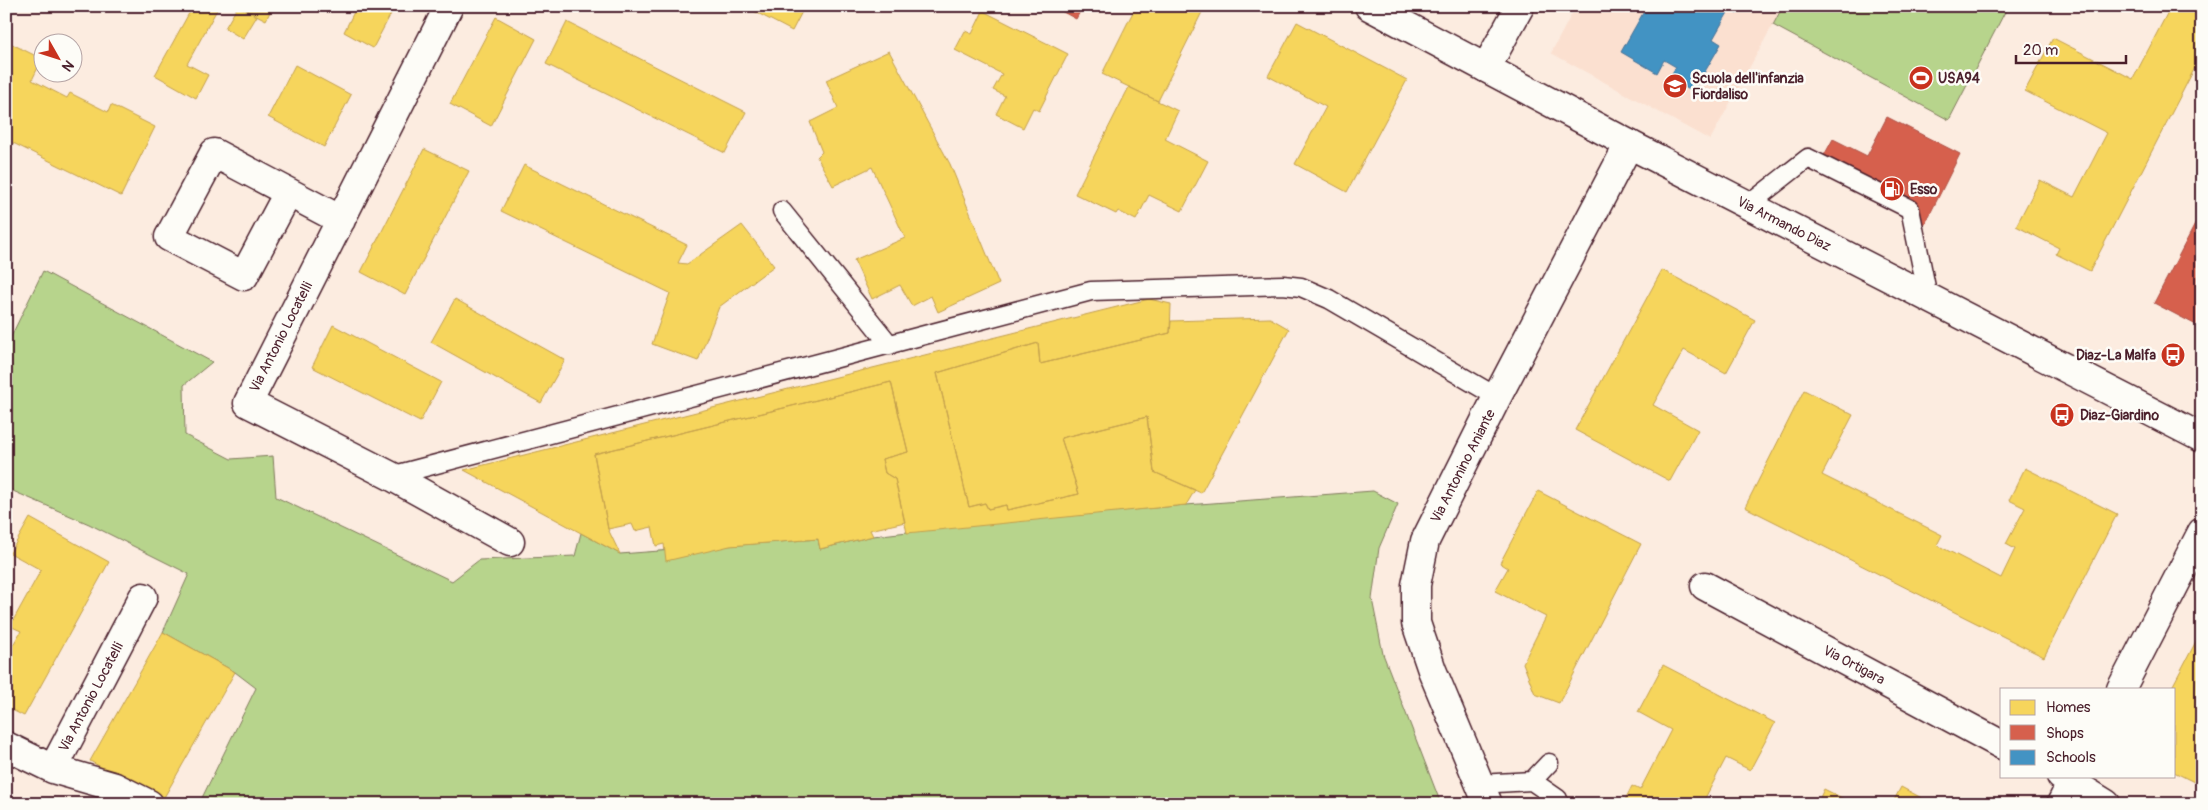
<svg xmlns="http://www.w3.org/2000/svg" width="2208" height="810" font-family="Pangolin,sans-serif">
<style>
.built{fill:#fbe0d0}
.green{fill:#b7d48c;stroke:#807a5c}
.homes{fill:#f6d55c;stroke:#c29e4d}
.shops{fill:#d6604d;stroke:#ac4c43}
.schools{fill:#4393c3;stroke:#457095}
.lines{fill:none;stroke-linecap:round;stroke-linejoin:round}
.service-casing{stroke:#4a1f2b;stroke-width:21}
.minor-casing{stroke:#4a1f2b;stroke-width:31}
.secondary-casing{stroke:#4a1f2b;stroke-width:31}
.service{stroke:#fdfcf7;stroke-width:18}
.minor{stroke:#fdfcf7;stroke-width:28}
.secondary{stroke:#fdfcf7;stroke-width:28}
.labels{text-anchor:middle;dominant-baseline:central;stroke-width:5;stroke-linejoin:round;paint-order:stroke}
.poi-label{font-size:14px;font-weight:bold;fill:#4a1f2b;stroke:#fdfcf7;text-anchor:start}
.street-label{font-size:14px;fill:#4a1f2b;stroke:#fdfcf7}
</style>
<rect width="100%" height="100%" fill="#fcece0"/>
<filter id="ink" filterUnits="userSpaceOnUse"><feTurbulence type="fractalNoise" baseFrequency=".02" numOctaves="2"/><feDisplacementMap in="SourceGraphic" scale="10" xChannelSelector="R" yChannelSelector="G"/><feConvolveMatrix kernelMatrix="1 2 1 2 8 2 1 2 1" color-interpolation-filters="sRGB"/></filter>
<g filter="url(#ink)">
<!-- built -->
<path class="built" d="M1576,6H1783L1710,140L1551,53Z"/>
<!-- green -->
<path class="green" d="M1783,6H2008L1949,120L1773,25Z
M43,271L212,362L184,385L185,435L231,459L273,456L276,497L452,581L479,560L575,556L581,533L620,554L818,539L820,549L873,536L960,526L1186,505L1373,491L1398,504L1379,548L1372,599L1383,654L1441,804H199L256,688L235,672L163,632L189,574L89,524L6,488V347Z"/>
<!-- homes -->
<path class="homes" d="M193,6H219L187,64L208,75L196,98L155,75Z
M238,6L257,16L243,39L225,28Z
M239,6H273L266,20Z
M357,6H395L373,48L344,32Z
M744,6H805L792,31Z
M1136,6H1205L1158,101L1102,74Z
M2167,6H2202V54L2090,271L2056,254L2059,248L2016,226L2040,180L2074,197L2107,133L2025,91L2053,38L2133,79L2170,8Z
M983,11L1068,54L1039,111L1033,108L1023,128L996,114L1005,96L993,90L1002,74L955,50L965,31L972,34Z
M496,17L536,39L491,126L450,104Z
M567,22L746,112L725,153L546,64Z
M1297,22L1407,80L1347,192L1295,164L1326,107L1268,76Z
M6,41L42,59L32,80L67,98L70,93L108,112L111,105L155,127L121,196L11,142L6,152Z
M889,51L950,164L999,284L938,312L931,296L912,306L900,285L872,299L854,260L905,238L872,167L833,186L817,157L822,152L810,122L838,108L826,80Z
M295,65L351,95L324,147L268,117Z
M1129,87L1178,111L1165,139L1208,161L1182,211L1149,195L1136,220L1118,211L1116,214L1075,194Z
M424,149L469,171L405,295L361,272Z
M524,165L687,245L678,263L687,264L742,225L774,266L719,307L698,361L652,344L670,293L501,211Z
M1662,270L1755,320L1726,373L1684,350L1653,405L1698,430L1670,481L1575,430Z
M455,299L565,360L541,403L431,342Z
M1149,299L1171,304L1170,333L1040,364L1038,343L937,373L969,507L985,503L988,509L1006,505L1007,510L1079,494L1061,438L1147,417L1154,472L1195,490L1186,505L907,533L895,479L885,473L882,459L908,452L891,382L594,454L608,529L620,554L464,470Z
M1270,318L1289,329L1201,493L1154,472L1147,417L1061,438L1079,494L1007,510L1006,505L988,509L985,503L969,507L937,373L1038,343L1040,364L1170,333L1171,321Z
M333,325L441,382L420,422L312,367Z
M891,382L908,452L882,459L885,473L895,479L905,522L870,530L873,536L820,549L818,539L730,546L666,561L664,544L656,546L652,527L635,531L632,524L608,529L594,454Z
M1804,390L1853,415L1822,475L1942,535L1937,545L2001,578L2015,549L2006,544L2025,508L2009,500L2025,468L2117,514L2044,657L1745,507Z
M1538,491L1641,544L1559,703L1535,694L1523,663L1546,617L1495,591L1508,568L1500,563Z
M30,518L109,562L24,716L6,707V641L13,645L21,631L10,626L41,570L10,553Z
M2202,630V786L2174,772V689H2171Z
M163,632L235,672L162,801L90,761Z
M1663,665L1775,723L1750,770L1726,758L1702,804H1623L1632,786L1640,790L1671,730L1638,712Z
M1901,787L1933,804H1892Z
M1824,789L1844,799L1841,804H1817Z"/>
<!-- shops -->
<path class="shops" d="M1052,6H1083L1076,19Z
M1887,117L1960,154L1924,226L1816,170L1833,139L1867,156Z
M2202,211V328L2154,303Z"/>
<!-- schools -->
<path class="schools" d="M1647,6L1654,8L1655,6H1741L1737,14L1730,9L1713,39L1721,44L1693,92L1669,78L1676,67L1664,60L1657,73L1621,52Z"/>
<g class="lines">
<defs>
<path id="service" d="M1748,205L1808,158L1910,209L1928,297
M782,211L890,345
M391,476L1091,291L1283,285L1301,287L1329,299L1497,397
M1532,781L1558,799
M1479,784L1532,781L1549,763"/>
<path id="minor" d="M449,6L248,403L391,476L510,542
M1486,68L1520,6
M288,193L244,276L169,237L214,153L341,220
M1705,586L2002,745
M2121,689L2202,532
M6,746L53,769L115,787L149,804
M53,769L143,597
M2061,776L2106,804
M1488,804L1432,670L1416,623V585L1425,541L1497,397L1629,144
M2061,804L2075,776"/>
<path id="secondary" d="M1369,6L1629,144L2202,438"/>
</defs>
<!-- service casing -->
<use href="#service" class="service-casing"/>
<!-- minor casing -->
<use href="#minor" class="minor-casing"/>
<!-- secondary casing -->
<use href="#secondary" class="secondary-casing"/>
<!-- service -->
<use href="#service" class="service"/>
<!-- minor -->
<use href="#minor" class="minor"/>
<!-- secondary -->
<use href="#secondary" class="secondary"/>
</g>
</g>
<!-- icons -->
<defs>
<symbol id="stadium-disc" viewBox="-11 -11 22 22"><circle r="9.5" fill="#c8321e" stroke="#fdfcf7"/><path d="M0-5a6.5 5 0 1 0 0 10a6.5 5 0 1 0 0-10ZM-3.5-1.8h7v3.6h-7Z" fill="#fff"/></symbol>
<symbol id="school-disc" viewBox="-11 -11 22 22"><circle r="9.5" fill="#c8321e" stroke="#fdfcf7"/><path d="M0-5L7-2L0 1L-7-2ZM-4 1L0 2.5L4 1V4Q0 6-4 4Z" fill="#fff"/></symbol>
<symbol id="fuel-disc" viewBox="-11 -11 22 22"><circle r="9.5" fill="#c8321e" stroke="#fdfcf7"/><path d="M-5.5-6h7V0h2V4h1.3V-2.5L3-4.5l.8-.8L6-3V5H2.5V1h-1V6h-7ZM-4.2-4.7v3.2H.2V-4.7Z" fill="#fff"/></symbol>
<symbol id="bus-disc" viewBox="-11 -11 22 22"><circle r="9.5" fill="#c8321e" stroke="#fdfcf7"/><path d="M-5-6H5V4H4V6H2V4H-2V6H-4V4H-5ZM-3.5-4V0h7V-4ZM-3.5 1.2v1.5H-2V1.2ZM2 1.2v1.5H3.5V1.2Z" fill="#fff"/></symbol>
</defs>
<g fill-rule="evenodd">
<use href="#stadium-disc" x="1907" y="64" width="28" height="28"/>
<use href="#school-disc" x="1661" y="72" width="28" height="28"/>
<use href="#fuel-disc" x="1878" y="175" width="28" height="28"/>
<use href="#bus-disc" x="2159" y="341" width="28" height="28"/>
<use href="#bus-disc" x="2048" y="401" width="28" height="28"/>
</g>
<g class="labels">
<!-- poi labels -->
<g class="poi-label">
<text x="1692" y="78">Scuola dell'infanzia<tspan x="1692" dy="16">Fiordaliso</tspan></text>
<text x="1938" y="78">USA94</text>
<text x="1910" y="189">Esso</text>
<text x="2156" y="355" text-anchor="end">Diaz-La Malfa</text>
<text x="2080" y="415">Diaz-Giardino</text>
</g>
<!-- street labels -->
<g class="street-label">
<text transform="translate(1784 224) rotate(27)">Via Armando Diaz</text>
<text transform="translate(281 337) rotate(-63)">Via Antonio Locatelli</text>
<text transform="translate(1463 466) rotate(-63)">Via Antonino Aniante</text>
<text transform="translate(1854 665) rotate(28)">Via Ortigara</text>
<text transform="translate(91 697) rotate(-62)">Via Antonio Locatelli</text>
</g>
</g>
<!-- margin -->
<rect width="2208" height="810" fill="none" stroke="#fdfcf7" stroke-width="25"/>
<rect x="12" y="12" width="2183" height="785" fill="none" stroke="#4a1f2b" stroke-width="2" filter="url(#ink)"/>
<!-- legend -->
<rect x="2000" y="688" width="175" height="90" fill="#fdfcf7" stroke="#b5a4a5"/>
<rect x="2010" y="700" width="25" height="15" fill="#f6d55c" stroke="#b5a4a5"/>
<text x="2046" y="712" font-size="15" fill="#4a1f2b">Homes</text>
<rect x="2010" y="725" width="25" height="15" fill="#d6604d" stroke="#b5a4a5"/>
<text x="2046" y="738" font-size="15" fill="#4a1f2b">Shops</text>
<rect x="2010" y="750" width="25" height="15" fill="#4393c3" stroke="#b5a4a5"/>
<text x="2046" y="762" font-size="15" fill="#4a1f2b">Schools</text>
<!-- north arrow -->
<g transform="translate(58 58) rotate(129)"><circle r="24" fill="#fdfcf7" stroke="#b5a4a5"/>
<path d="M0-4L9 19L0 12L-9 19Z" fill="#c8321e"/>
<text y="-8" font-size="14" font-weight="bold" text-anchor="middle" fill="#4a1f2b">N</text>
</g>
<!-- scale -->
<path d="M2016 55v8h110v-8" fill="none" stroke="#4a1f2b" stroke-width="2.5"/>
<text x="2023" y="55" font-size="15" fill="#4a1f2b" stroke="#fdfcf7" stroke-width="4" paint-order="stroke">20 m</text>
</svg>
